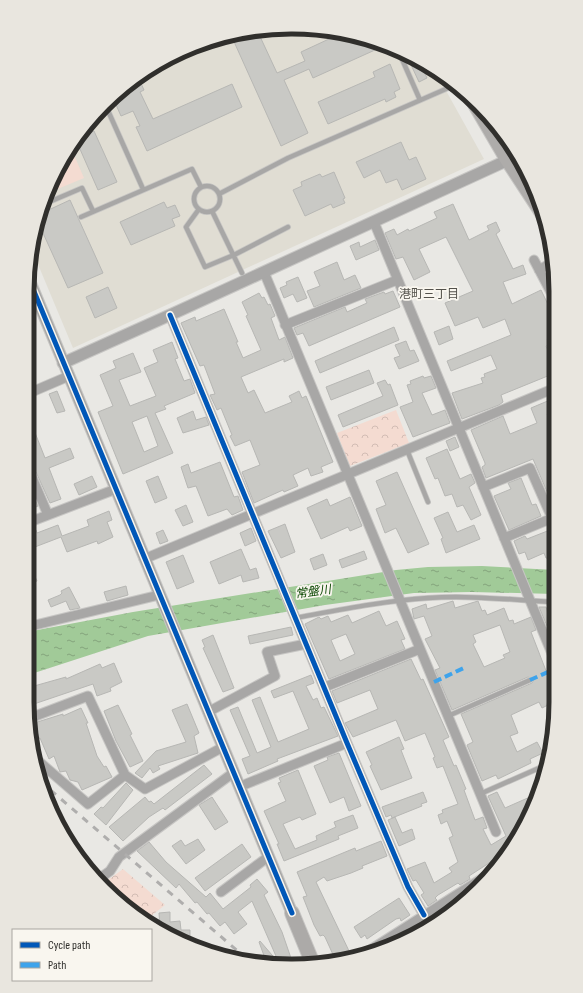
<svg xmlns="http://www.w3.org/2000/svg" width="583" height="993" font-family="'Sofia Sans Condensed','Noto Sans JP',sans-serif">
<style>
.built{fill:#e0ddd3}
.park{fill:url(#park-crowns)}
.pitch{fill:#f4dbd1}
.water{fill:url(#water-ripples)}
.building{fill:#c9c9c5;stroke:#b7b7b4;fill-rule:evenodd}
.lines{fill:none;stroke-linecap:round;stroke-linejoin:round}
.service-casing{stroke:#c7c6c4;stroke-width:6}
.minor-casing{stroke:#c7c6c4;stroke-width:11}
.tertiary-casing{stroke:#c7c6c4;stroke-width:13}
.primary-casing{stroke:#c7c6c4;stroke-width:16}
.trunk-casing{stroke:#c7c6c4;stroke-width:17}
.service{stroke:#a8a7a6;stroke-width:4.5}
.minor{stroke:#a8a7a6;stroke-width:9}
.tertiary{stroke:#a8a7a6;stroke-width:11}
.primary{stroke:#acaaa8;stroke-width:14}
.trunk{stroke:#aeacaa;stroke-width:15}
.rail{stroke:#afaead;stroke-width:3;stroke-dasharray:7 7;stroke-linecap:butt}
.quiet{stroke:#3ea3eb;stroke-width:4;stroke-dasharray:8 4;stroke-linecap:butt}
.cycleway-casing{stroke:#f9f6ef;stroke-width:8}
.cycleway{stroke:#0057b8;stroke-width:5}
.labels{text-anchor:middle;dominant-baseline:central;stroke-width:3.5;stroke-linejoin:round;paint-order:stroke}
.neighbourhood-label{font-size:12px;fill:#53514b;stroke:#f9f6ef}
.water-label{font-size:12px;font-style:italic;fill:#094700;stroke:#f9f6ef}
.rim{fill:none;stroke:#302f2c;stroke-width:5}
</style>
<defs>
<pattern id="park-crowns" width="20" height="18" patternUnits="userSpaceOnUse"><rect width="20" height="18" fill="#f4dbd1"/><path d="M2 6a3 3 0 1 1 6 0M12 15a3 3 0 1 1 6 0" fill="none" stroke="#d2bcb4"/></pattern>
<pattern id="water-ripples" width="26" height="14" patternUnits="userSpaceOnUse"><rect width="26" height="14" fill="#a1ca98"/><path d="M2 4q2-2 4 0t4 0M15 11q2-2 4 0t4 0" fill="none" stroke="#84a47c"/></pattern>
</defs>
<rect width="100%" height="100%" fill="#e9e8e4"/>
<!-- built -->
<path class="built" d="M291,27L343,32L393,47L434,69L484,159L73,348L32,250L41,206L71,145L104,105L144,72L190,47L240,32Z"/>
<!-- park -->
<path class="park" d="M396,410L409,443L350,466L337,433Z
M123,869L165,905L145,921L104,883Z"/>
<!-- pitch -->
<path class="pitch" d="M74,155L84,178L48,193L64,160Z"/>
<!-- water -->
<path class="water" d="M482,566L555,570V594L472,592L414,593L325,605L148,636L28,675L27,672V632L133,612L396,570L428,567Z"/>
<!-- building -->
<path class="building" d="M257,30L277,73L305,61L301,52L344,32L386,45L313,78L309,69L284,80L308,133L281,146L231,35Z
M406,54L419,61L427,78L419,82Z
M390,64L400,89L394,92L396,97L386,102L385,99L328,124L318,102L375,77L373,72Z
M138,77L144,90L140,92L153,119L232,84L242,107L147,151L136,127L140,126L133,111L121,116L113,98Z
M94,131L117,182L98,190L76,140Z
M401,142L409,160L416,157L426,179L402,190L397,179L386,183L380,170L364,178L356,162Z
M334,172L345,198L343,199L345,203L333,208L331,204L305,216L293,190L302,186L301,182L320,174L322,177Z
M70,200L103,273L68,288L38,222L40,214Z
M164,202L167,208L175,205L180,216L172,219L175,226L131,245L120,222Z
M453,204L469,240L489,230L487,226L496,222L500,231L496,234L513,269L523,265L526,274L503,282L512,304L541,290L555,319V335L547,339L550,344L546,346L555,369V373L501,395L503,402L499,405L462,419L452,393L483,383L481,378L485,377L484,374L497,369L491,355L451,371L447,361L511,335L505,319L483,328L478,317L455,326L445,303L473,291L446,237L419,249L430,272L414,280L403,257L396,259L385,233L394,229L397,235L408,229L409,231L437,218L434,212Z
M375,240L379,250L356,260L350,246L359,242L360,247Z
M337,262L344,280L355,275L361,288L314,307L307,291L320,286L314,272Z
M298,277L307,298L297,302L293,294L284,298L280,288L287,285L286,282Z
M108,287L117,308L95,318L86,297Z
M393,291L400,307L309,346L303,333L297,335L294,328L345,307L347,312L367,303L365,299L384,292L385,294Z
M259,293L262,298L264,297L268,305L270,304L275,316L271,318L279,340L285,337L293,358L284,362V359L241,377L248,393L254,390L265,413L292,402L289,396L299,391L302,398L306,396L333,462L321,467L323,472L311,476L308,468L293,475L298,486L284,492L283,490L254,503L242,472L260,465L250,440L235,446L230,436L232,435L221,408L217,410L210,395L215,394L204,365L200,366L181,323L195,317L196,321L224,309L238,342H236L243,358L261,350L246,316L248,315L242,302Z
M449,326L453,339L439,345L434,332Z
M394,327L399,340L320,373L315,361Z
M406,341L410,351L414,350L419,361L399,369L394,358L400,356L395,345Z
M172,342L178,358L175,359L184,381L190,379L195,393L164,406L166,409L155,413L173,453L123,474L98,412L113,406L100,375L116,368L113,361L133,353L141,372L119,380L130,406L156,396L144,368L158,362L153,350ZM147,416L158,446L144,452L132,422Z
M369,370L374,383L331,400L326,387Z
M423,376L424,378L431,376L436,388L422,393L432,415L445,410L450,423L413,437L400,407L413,402L407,385L411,384L410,381Z
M385,380L388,385L390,384L398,405L343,427L338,415L383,396L377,383Z
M57,391L65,411L57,413L49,394Z
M550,400L554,411L547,414L555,435V490L548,494L533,459L486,478L482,467L485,465V463L471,430L503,416L510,434L537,423L531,408Z
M193,411L196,420L206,417L209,425L183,433L177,418Z
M28,415L45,458L70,448L74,458L49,468L61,499L50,503L36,472L32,469L27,470Z
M455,437L459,447L450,451L446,441Z
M447,449L460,479L471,474L475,483L469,487L481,515L471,520L463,505L457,507L452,494L445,496L438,478L435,479L426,458Z
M220,462L234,497L238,496L243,510L232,515L227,509L208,516L196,486L188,488L181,467L188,464L191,473Z
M397,472L429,544L408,553L396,528L385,533L376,509L386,505L376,481Z
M92,476L97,487L79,495L74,484Z
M158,476L167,498L155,503L146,481Z
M521,478L532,505L536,504L541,516L509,530L494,496L511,489L508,483Z
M27,482L38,506L27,511Z
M350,497L362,526L350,531L348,527L321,539L307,508L327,499L330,506Z
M186,505L193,522L183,526L175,510Z
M109,511L112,520L107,522L113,537L98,544L97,541L67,552L61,537L27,550V534L36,530L37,533L58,525L62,536L89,526L87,520Z
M448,512L457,532L474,525L480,539L446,553L441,539L443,538L434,518Z
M285,524L295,552L281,558L268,531Z
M251,528L256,541L245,546L240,533Z
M555,528V559L546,558L544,553L528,560L525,552L519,554L514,541L525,536L527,539Z
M163,530L168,541L160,544L156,533Z
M241,549L250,570L256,568L259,578L243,582L241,575L219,584L210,562Z
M364,551L367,559L342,568L339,560Z
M323,554L327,565L314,570L310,559Z
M183,555L194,582L177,589L166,562Z
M27,559L37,581L27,585Z
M126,586L128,595L107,601L104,592Z
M69,587L80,608L70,610L66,601L51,607L48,600L60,595L62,593L61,591Z
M453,601L455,608L478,601L482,611L485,610L487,615L504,608L509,621L513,620L514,624L531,617L536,630L531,632L555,694V723L548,705L542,708L539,702L511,715L518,733L510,736L517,752L537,742L543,753L530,759L531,763L498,779L496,775L482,781L467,745L473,742L461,714L532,683L534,679L528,677L452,710L435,670L440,668L425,639L432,636L424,616L414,619L412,609L426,604L427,609ZM500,625L510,652L503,655L505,658L484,667L473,644L476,642L473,635Z
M539,607H546L548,614L555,611V624L547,626Z
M379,611L386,626L397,621L405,639L401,640L405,649L329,679L305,624L319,617L321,619L328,616L331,622L348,615L352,623ZM346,634L355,654L340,661L331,640Z
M291,627L293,635L250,644L248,636Z
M213,635L234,688L223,692L203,648L205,647L202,640Z
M411,659L421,680L423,679L449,737L443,740L454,766L456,765L466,789L464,790L475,820L483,817L487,828L483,829L491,845L506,836L488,796L497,792L505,808L539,793L512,848L507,853L506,851L486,865L469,876L470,879L460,885L458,883L438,895L435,898L437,900L428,906L421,895L424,893L416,880L413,881L407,869L425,862L434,883L452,872L449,868L458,862L449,838L453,836L447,821L441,824L438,815L443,813L442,810L458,804L443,766L437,768L433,758L435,757L425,733L405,741L396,720L353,737L345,723L378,709L370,690L337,703L332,691Z
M114,663L122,682L110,688L111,691L97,696L93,684L28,706L27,688L66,677V679L100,664L102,668Z
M311,675L314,683L306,686L313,700L317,698L321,708L324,707L338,736L277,759L278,761L248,774L242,759L250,756L230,710L238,707L257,753L271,747L252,700L260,697L278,742L309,729L293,691L274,698L271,691Z
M187,704L199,733L194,736L198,753L158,766L160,769L153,773L150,768L142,778L135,773L156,751L186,742L172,710Z
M118,705L132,734L130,735L143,761L130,767L116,741L104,711Z
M81,708L88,723H86L97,756L104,767L106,766L112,777L82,790L78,782L70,780L66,771L60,772L54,756L49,759L40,738L33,740L31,724L63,714V716Z
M399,737L404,749L401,750L412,778L381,790L370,766L372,765L366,752Z
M339,753L361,806L349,811L344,797L330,803L314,766L328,760L327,757Z
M204,765L212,774L165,810L163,808L149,817L123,841L109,827L145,797L149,802L151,801L154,804Z
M298,770L316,814L302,820L300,817L283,824L295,849L317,840L316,836L336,827L334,822L353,815L358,828L338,836L339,839L284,861L277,844H279L264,811L286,801L278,783L281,782L279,778Z
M126,783L133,790L106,825L94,814L101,807L103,808Z
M423,792L427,802L421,804L422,806L392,818L391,815L386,817L382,807Z
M212,797L228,822L215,830L199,805Z
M395,817L402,833L412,829L415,839L399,846L388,820Z
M198,839L205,850L186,864L172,846L181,840L185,846Z
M381,841L387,856L362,866L363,868L351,873L327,881L324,877L316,882L350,953L335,959L325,937L323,935L320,936L314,925L303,897L307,896L297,872L355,848L356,851Z
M149,842L166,862L206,897L210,893L223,909L251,887L250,885L257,879L268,892L264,895L282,932L293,964L279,963L252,901L238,912L247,924L234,934L225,922L220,926L209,913L207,914L197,902L195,903L179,884L176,888L137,851Z
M242,844L251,857L205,891L195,878Z
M399,898L410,915L401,921L400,918L396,919L367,939L365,935L361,938L354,927Z
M170,912V922L180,921L181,930H190V942L160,928L159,913Z
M260,941L278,962L266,961L259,942Z"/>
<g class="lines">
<defs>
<path id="service" d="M280,28L281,31L290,27
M398,50L420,100
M105,104L143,189
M194 199a13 13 0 1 1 26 0a13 13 0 1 1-26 0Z
M219,194L288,158L455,85
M42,205L82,188L93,211
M199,209L186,227L205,267L234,255L288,227
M212,211L242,273
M81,217L192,169L201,187
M407,450L428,502
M295,618C339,610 383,601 428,598C470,595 513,600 555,602
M448,716L530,680
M480,794L546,765"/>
<path id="minor" d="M374,222L555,661
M534,260L555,300
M539,270L553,262
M264,272L496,832
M170,315L347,743L408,887L424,915
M285,325L397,280
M27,394L69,376
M31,475L48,515
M483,487L530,468L552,518
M27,523L116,489
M504,538L555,517
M144,559L555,388
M27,627L159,595
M325,687L420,649
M208,712L275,676L267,652L306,644
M30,718L88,696L125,775L145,789L223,747
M36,759L88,804L125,775
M246,784L347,743
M99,879L110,871L119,857L233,773
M221,892L268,857
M367,952L486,876"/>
<path id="tertiary" d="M28,277L292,913
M63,363L170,315L508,160"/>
<path id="primary" d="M292,913L313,964"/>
<path id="trunk" d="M473,100L508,160L544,215"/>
</defs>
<!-- service casing -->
<use href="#service" class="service-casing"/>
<!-- minor casing -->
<use href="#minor" class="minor-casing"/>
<!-- tertiary casing -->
<use href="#tertiary" class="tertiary-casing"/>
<!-- primary casing -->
<use href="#primary" class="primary-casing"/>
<!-- trunk casing -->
<use href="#trunk" class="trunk-casing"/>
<!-- service -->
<use href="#service" class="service"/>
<!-- minor -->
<use href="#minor" class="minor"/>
<!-- tertiary -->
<use href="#tertiary" class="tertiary"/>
<!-- primary -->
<use href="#primary" class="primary"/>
<!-- trunk -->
<use href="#trunk" class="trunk"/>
<!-- rail -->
<path class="rail" d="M40,781L247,959"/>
<!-- quiet -->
<path class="quiet" d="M530,680L555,669
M434,682L466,667"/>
<defs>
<path id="cycleway" d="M28,277L292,913
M170,315L347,743L408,887L424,915"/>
</defs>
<!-- cycleway casing -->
<use href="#cycleway" class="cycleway-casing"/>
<!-- cycleway -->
<use href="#cycleway" class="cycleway"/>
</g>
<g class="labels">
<!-- neighbourhood labels -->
<g class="neighbourhood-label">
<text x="429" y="294">港町三丁目</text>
</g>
<!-- water labels -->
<g class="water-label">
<text transform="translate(313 592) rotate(-8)">常盤川</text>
</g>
</g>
<!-- crop -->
<path d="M0 0H583V993H0ZM291 34H292A257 257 0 0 1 549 291V702A257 257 0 0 1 292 959H291A257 257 0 0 1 34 702V291A257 257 0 0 1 291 34Z" fill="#e9e6df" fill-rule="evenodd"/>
<path class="rim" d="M291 34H292A257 257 0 0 1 549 291V702A257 257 0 0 1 292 959H291A257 257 0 0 1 34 702V291A257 257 0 0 1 291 34Z"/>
<!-- legend -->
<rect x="12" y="929" width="140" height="52" fill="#f9f6ef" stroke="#a9a6a1"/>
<rect x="20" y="942" width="20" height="6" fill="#0057b8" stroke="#a9a6a1"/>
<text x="48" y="949" font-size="12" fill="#302f2c">Cycle path</text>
<rect x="20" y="962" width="20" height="6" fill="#3ea3eb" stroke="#a9a6a1"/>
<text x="48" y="969" font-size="12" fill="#302f2c">Path</text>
</svg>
